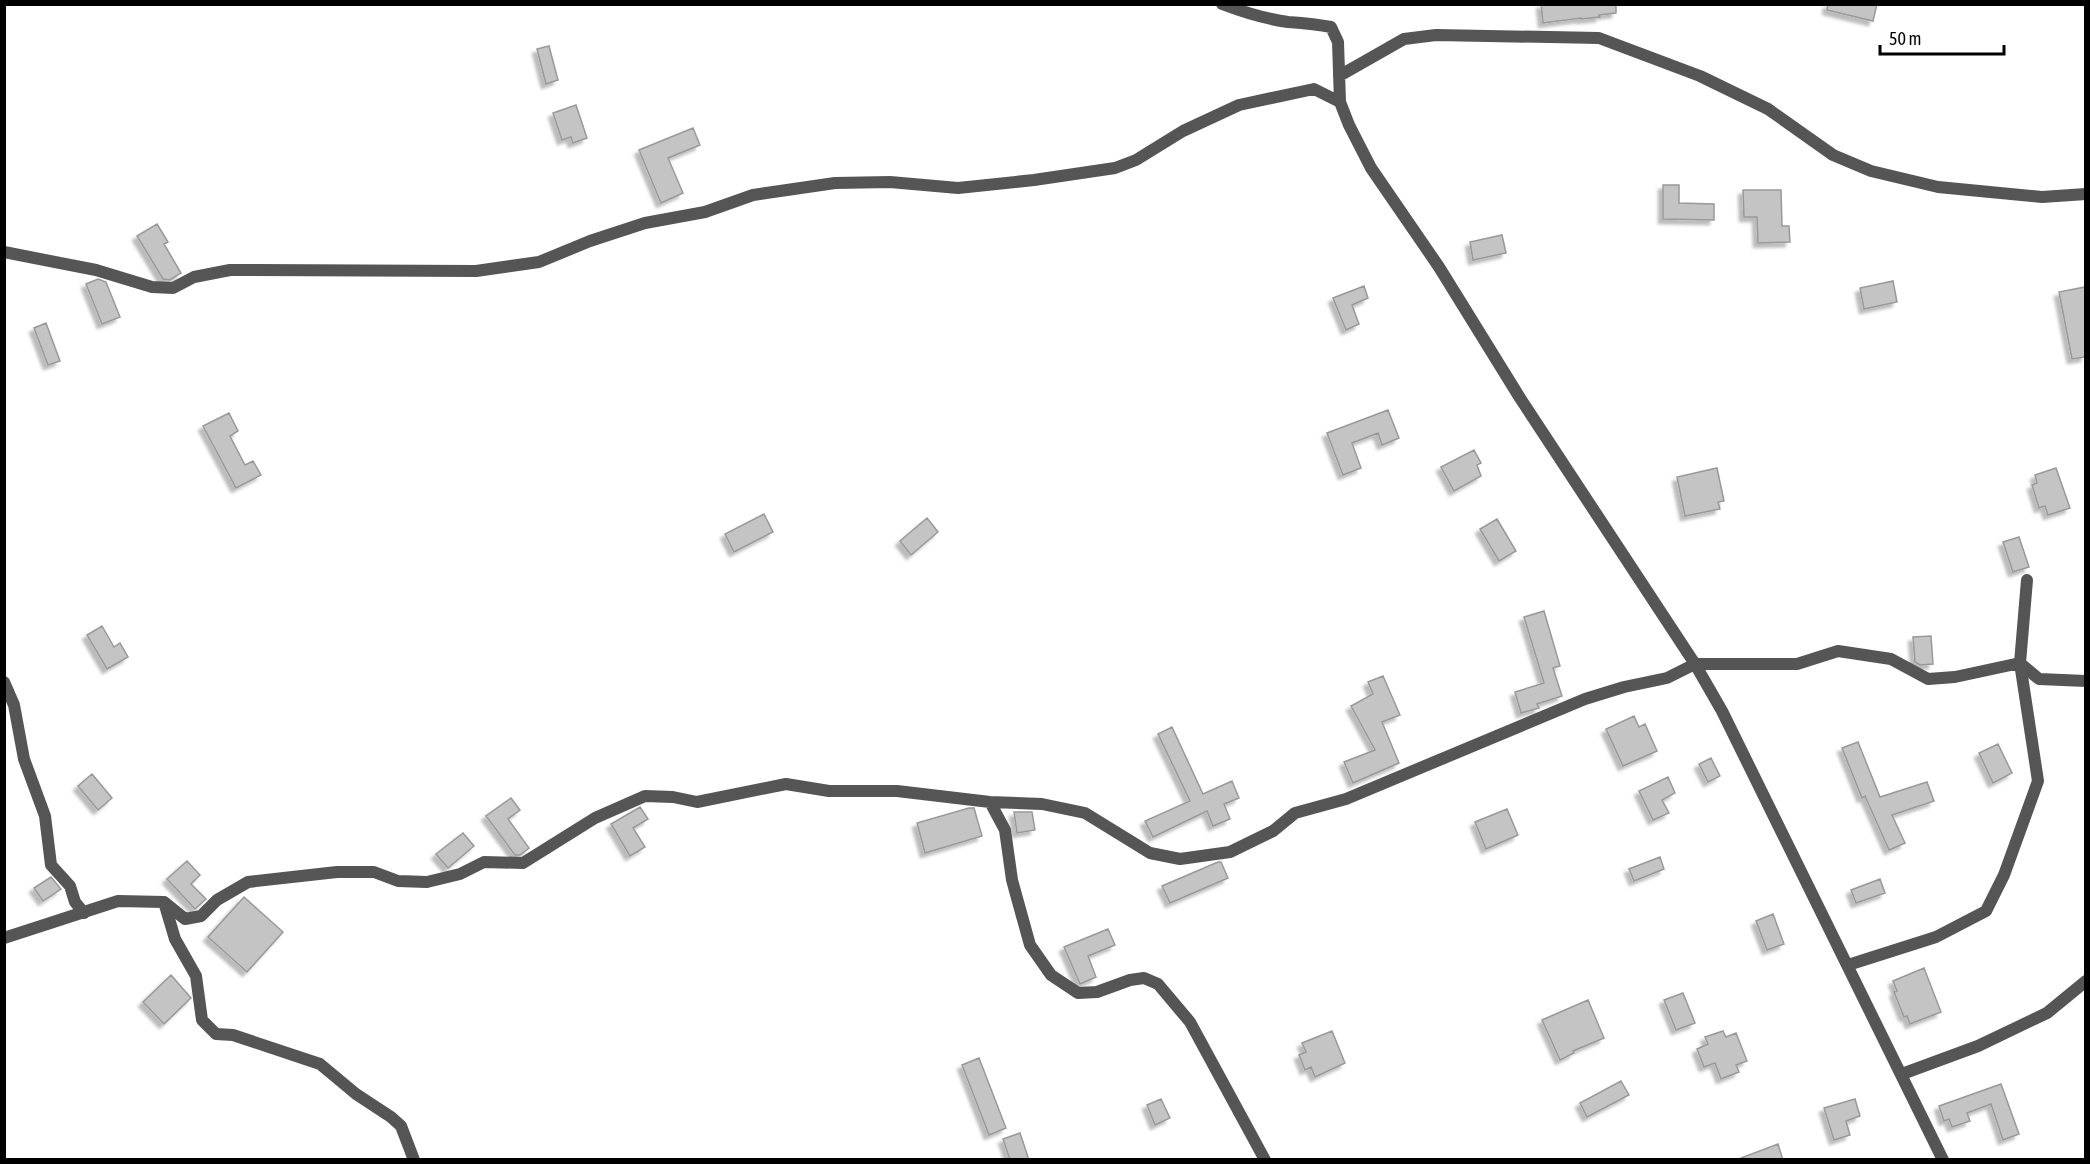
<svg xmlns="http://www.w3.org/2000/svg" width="2090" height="1164" font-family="'Asap Condensed',sans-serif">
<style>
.building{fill:#c4c4c4;stroke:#999;stroke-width:1.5;filter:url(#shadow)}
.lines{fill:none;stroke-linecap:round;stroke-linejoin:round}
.street{stroke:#555;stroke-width:12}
</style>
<defs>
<filter id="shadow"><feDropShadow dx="-4.5" dy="4.5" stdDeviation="1.5" flood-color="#0004"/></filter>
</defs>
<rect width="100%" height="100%" fill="#fff"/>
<!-- building -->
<path class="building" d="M1541,4H1616V13L1599,15L1600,17L1581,19V18L1543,23Z
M1828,4H1877L1873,21L1827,10Z
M549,46L558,80L546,84L537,49Z
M576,105L587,138L573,143L571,137L562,140L553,113Z
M693,128L700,145L668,158L683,193L661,203L639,150Z
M1663,185H1679V203L1714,204V220L1663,219Z
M1743,190H1781L1782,226H1789L1790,242L1758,243L1757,217H1744Z
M157,224L168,242L164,244L181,273L170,280L163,279L137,236Z
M1502,235L1506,253L1473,260L1470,242Z
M98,279L106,282L120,317L102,324L86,284Z
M1893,281L1897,302L1864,309L1860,288Z
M1364,286L1368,298L1352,305L1359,324L1346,330L1333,298Z
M2085,287V357L2072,359L2059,292Z
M46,323L60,361L48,365L34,328Z
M1388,410L1399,438L1382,445L1378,433L1352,443L1361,468L1343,475L1327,433Z
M229,413L238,431L230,436L245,465L253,461L261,475L236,488L203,426Z
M1474,450L1481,463L1477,465L1481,476L1454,491L1441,467Z
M1717,468L1724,501L1718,502L1720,509L1685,516L1677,477Z
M2056,468L2070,508L2048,515L2045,506L2039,508L2032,485L2037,483L2035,475Z
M764,514L773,532L734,552L725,534Z
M927,518L938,532L911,555L900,541Z
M1497,519L1516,551L1499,561L1480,529Z
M2019,537L2029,567L2013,572L2003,542Z
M1544,611L1560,666L1553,668L1562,696L1537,704L1539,708L1521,713L1515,692L1544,683L1524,617Z
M102,626L114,647L120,643L128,657L107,669L87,635Z
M1931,636L1933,664L1920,665L1915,662L1913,637Z
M1383,676L1400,715L1382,722L1399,763L1353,783L1344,762L1375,750L1351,706L1373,694L1368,682Z
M1634,716L1639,727L1645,724L1657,751L1623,766L1606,729Z
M1172,727L1203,794L1232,781L1239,798L1224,804L1230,819L1213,826L1207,811L1153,837L1145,821L1190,801L1158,734Z
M1858,742L1880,797L1927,782L1934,801L1892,815L1905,843L1889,850L1865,796L1862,798L1842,748Z
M1998,744L2012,773L1993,783L1979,753Z
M1711,758L1720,776L1708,782L1699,764Z
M92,774L112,798L98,810L78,786Z
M1668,777L1675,793L1662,800L1669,813L1653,820L1639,791Z
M511,798L520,810L508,819L529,848L520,855H515L486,816Z
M640,807L648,819L633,828L645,847L630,856L611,824Z
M969,808H974L982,836L925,853L917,823Z
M1507,809L1518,835L1486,849L1475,822Z
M1014,812H1032L1035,830L1017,833Z
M463,833L474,846L448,868L436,854Z
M1660,857L1664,869L1634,881L1629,869Z
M187,861L200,875L191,884L206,899L195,909L167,879Z
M1218,862H1221L1228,878L1170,903L1162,886Z
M51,877L61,889L43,901L34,888Z
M1880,879L1885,893L1856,903L1851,890Z
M244,897L283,932L247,972L208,937Z
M1773,914L1784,944L1767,950L1756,921Z
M1108,929L1115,945L1088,956L1096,977L1080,984L1064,947Z
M1924,968L1941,1012L1910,1024L1907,1016L1904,1017L1894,992L1897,991L1893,981Z
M171,975L191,998L164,1024L143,1002Z
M1683,993L1695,1023L1676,1030L1664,1000Z
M1588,1000L1604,1038L1573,1051L1574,1053L1560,1060L1542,1020Z
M1332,1031L1345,1063L1315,1077L1311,1067L1305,1070L1299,1055L1306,1052L1302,1043Z
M1723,1031L1726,1037L1736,1033L1747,1061L1736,1065L1739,1072L1721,1079L1715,1063L1704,1067L1697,1049L1708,1044L1705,1037Z
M979,1058L1006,1128L989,1135L962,1065Z
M1621,1081L1629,1095L1587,1117L1580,1103Z
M2001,1084L2019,1134L2003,1140L1991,1104L1967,1113L1970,1121L1952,1127L1949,1119L1944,1121L1939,1106Z
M1161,1099L1170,1118L1155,1125L1147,1105Z
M1855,1099L1860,1116L1846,1121L1850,1135L1834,1140L1824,1108Z
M1020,1133L1029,1160H1010L1003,1139Z
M1778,1144L1783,1160H1741V1158Z"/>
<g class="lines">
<!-- street -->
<path class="street" d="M1222,4C1243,12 1266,19 1288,22C1302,23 1316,24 1331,27L1338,42L1340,102L1349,125L1371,168L1439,267L1520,398L1695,664L1722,711L1943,1160
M1339,76L1404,39L1436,35L1599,38L1700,76L1768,109L1833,155L1871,171L1938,187L2042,197L2086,194
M4,252L96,270L152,287L173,288L194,277L230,270L476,271L539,262L590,241L645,223L705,212L753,195L835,183L890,182L958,188L1034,180L1115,168L1136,160L1183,131L1239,105L1314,89L1340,102
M4,682L14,705L24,759L45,816L51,865L70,886L75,902L84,913
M990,802L1005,830L1012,880L1030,945L1051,975L1078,993L1097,992L1130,980L1144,978L1158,984L1190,1022L1265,1160
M164,902L175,939L196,976L202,1020L216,1034L233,1035L320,1064L356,1094L391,1117L401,1126L414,1160
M4,938L118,901L164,902L185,919L201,916L217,900L248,882L337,872H374L398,881L427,882L460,874L484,862L523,863L595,818L645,796L673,797L697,802L786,784L829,791H897L990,802L1042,804L1085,813L1150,853L1180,859L1230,852L1273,831L1295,813L1346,799L1585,699L1624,687L1667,678L1695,664H1797L1838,651L1891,659L1928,679L1955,677L2020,663L2039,679L2086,681
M1848,965L1936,937L1986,911L2004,875L2038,781L2020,663L2027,580
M1902,1074L1978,1046L2047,1013L2086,981"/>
</g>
<!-- border -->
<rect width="2090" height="1164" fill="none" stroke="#000000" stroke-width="12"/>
<!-- scale -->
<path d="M1880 45v9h124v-9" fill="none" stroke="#000000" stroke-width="3"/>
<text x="1889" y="45" font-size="18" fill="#000000" stroke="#ffffff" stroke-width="4.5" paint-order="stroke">50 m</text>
</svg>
